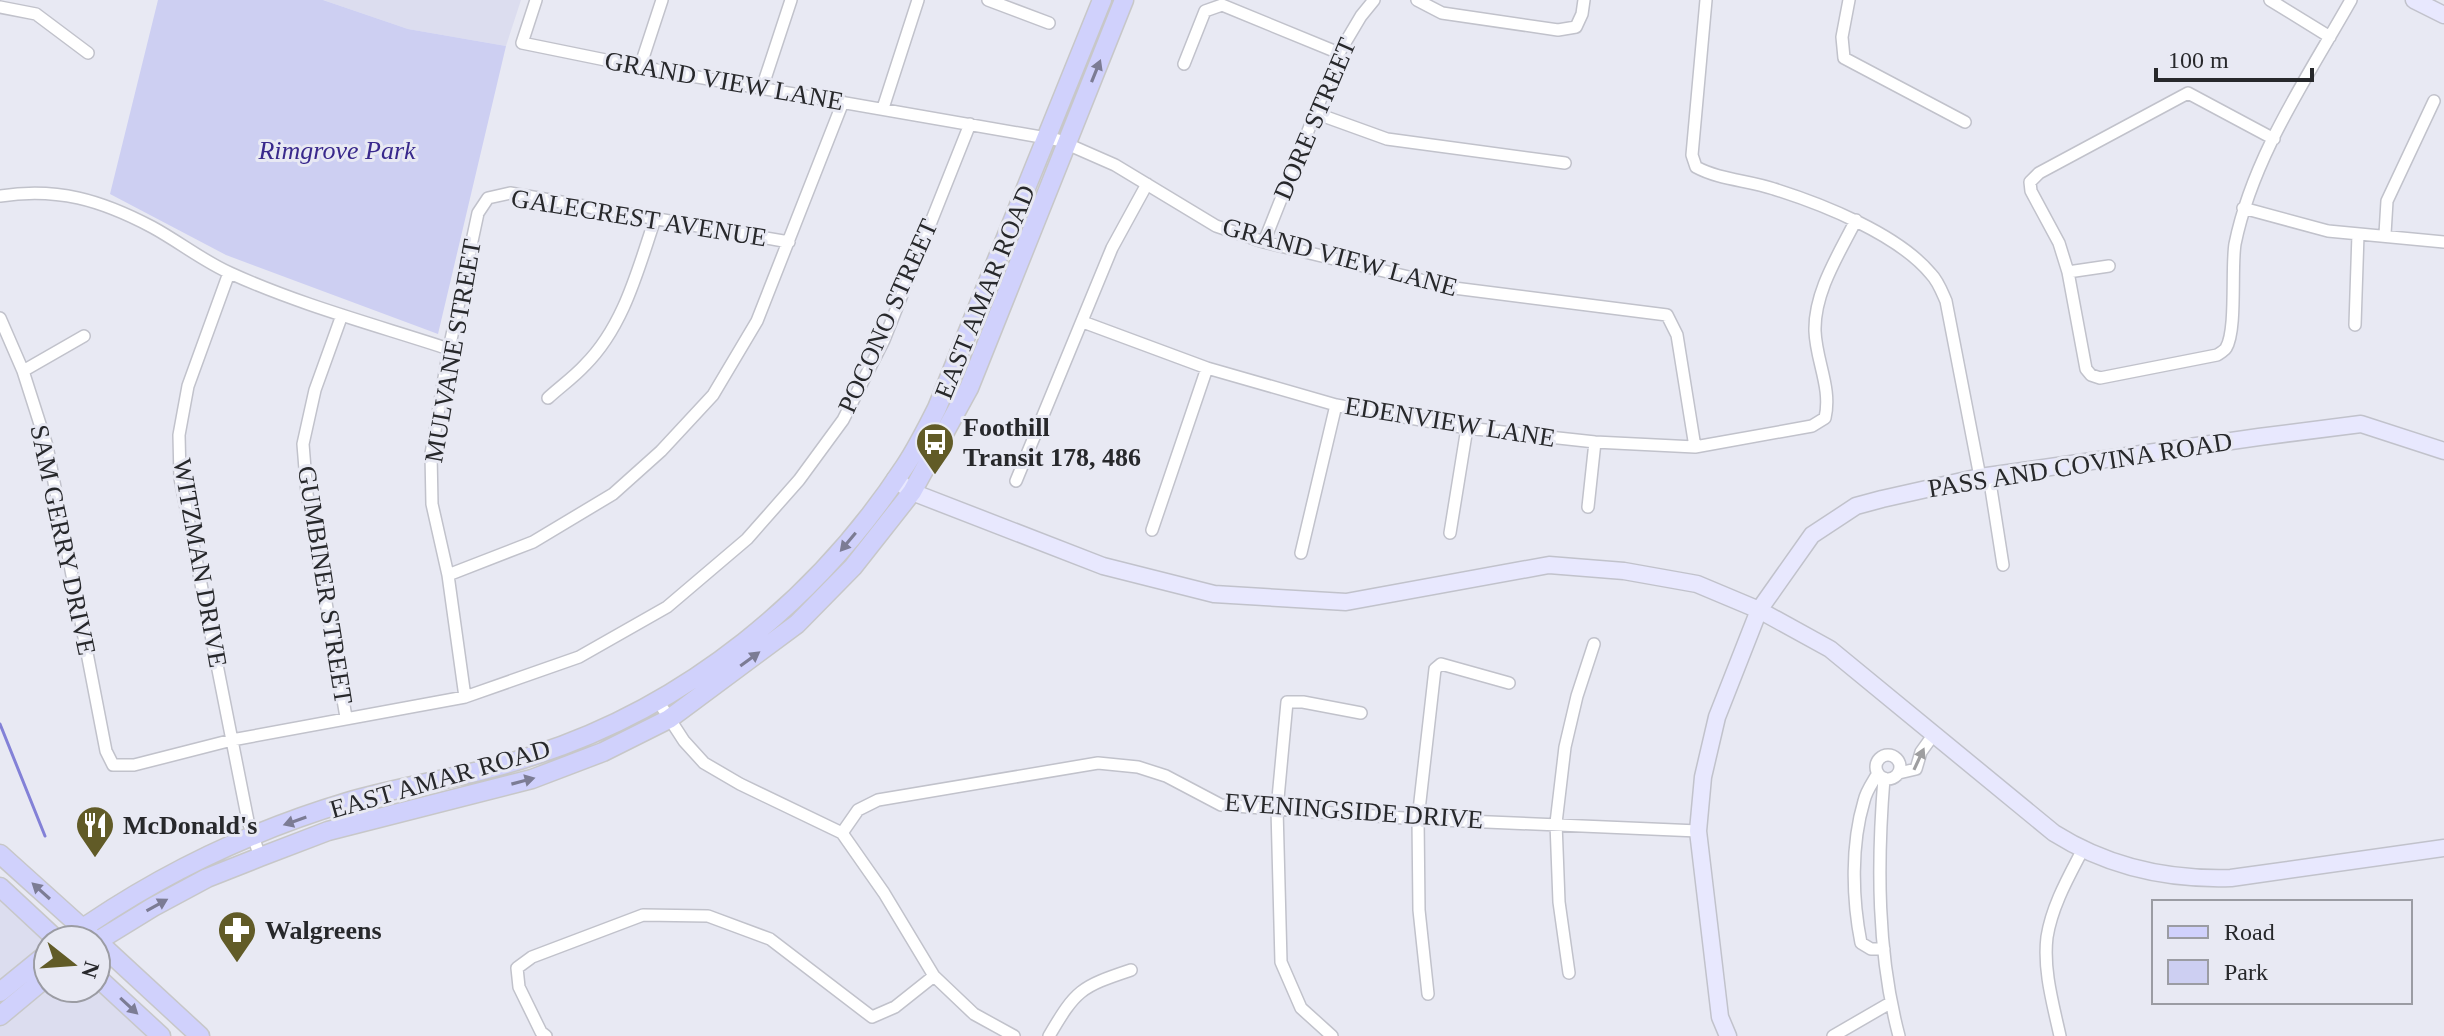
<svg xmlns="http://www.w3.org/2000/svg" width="2444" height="1036" font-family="Georgia,serif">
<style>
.built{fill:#dcddef}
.green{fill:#cdcff2}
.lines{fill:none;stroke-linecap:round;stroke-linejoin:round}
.stream{stroke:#8381d7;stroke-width:3}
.street-casing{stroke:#c1c2cb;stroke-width:14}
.secondary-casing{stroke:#c1c2cb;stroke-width:19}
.primary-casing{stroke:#c7c7c8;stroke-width:21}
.street{stroke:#fff;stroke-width:11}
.secondary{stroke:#e8e8fe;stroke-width:16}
.primary{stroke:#d0d1fc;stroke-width:18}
.oneway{fill:#7c7c94}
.oneway2{fill:#9e9ea0}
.labels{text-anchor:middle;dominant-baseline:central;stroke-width:6;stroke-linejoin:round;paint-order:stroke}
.street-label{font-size:26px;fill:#27282b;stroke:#e8e9f3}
.park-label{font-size:26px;font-style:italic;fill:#39298c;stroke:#e8e9f3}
.poi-label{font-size:26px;font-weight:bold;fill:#27282b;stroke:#e8e9f3;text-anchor:start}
</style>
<rect width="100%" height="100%" fill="#e8e9f3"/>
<!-- built -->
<path class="built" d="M323,0H521L506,46L408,29Z
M0,887L48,940V953L0,992Z
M48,976V988H96L161,1036H0V1016Z"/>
<!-- green -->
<path class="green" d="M158,0H323L408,29L506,46L438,334L226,255L110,194Z"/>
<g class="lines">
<!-- stream -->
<path class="stream" d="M0,724L45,836"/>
<defs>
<path id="street" d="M536,0L522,43L640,67L1058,140L1115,165L1216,226L1264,242L1454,288L1667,315L1677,335L1695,447
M988,0L1049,23
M1417,0L1442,13L1558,30L1576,27L1582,14L1584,0
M1706,0L1692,155L1696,167C1720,180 1748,180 1774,189C1822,204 1898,234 1931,274C1938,281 1942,292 1946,301L1980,477
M1849,0L1842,37L1844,58L1965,122
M2270,0L2330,37
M0,7L36,14L88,53
M1184,64L1205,11L1222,5L1339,53
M640,67L662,0
M762,88L791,0
M883,108L918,0
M1315,113L1387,139L1565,163
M2274,139L2188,93L2039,173L2030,182L2031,191L2059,243L2068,272L2086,369L2091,375L2100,378L2217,355C2219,354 2225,350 2226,348C2237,330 2231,268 2235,244C2253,156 2307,78 2351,0
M0,196C57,187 101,200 152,227C178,241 203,261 230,273C300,305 376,325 449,349
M2243,208L2328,231L2444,242
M2385,234L2387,201L2434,101
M1264,242L1339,53L1361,16L1374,0
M2068,272L2109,266
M229,273L188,386L179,435L180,478L248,821L260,857
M342,315L315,390L303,444L307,494L346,717
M0,318L23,371L47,446L106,751L113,765H134L232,740L465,697L579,657L667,607L747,539L799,480L843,420L884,340L970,124
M1083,322L1207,368L1336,405L1467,428L1595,442L1695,447L1812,426L1825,418C1832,388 1816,361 1815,331C1814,292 1839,254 1856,220
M2355,325L2358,234
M23,371L84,336
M548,398C560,387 574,377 585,365C624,326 638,269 655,219
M1989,476L2003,565
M1016,481L1112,248L1147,184
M1588,507L1595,442
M1152,530L1207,368
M1450,533L1467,428
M1301,553L1336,405
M448,575L533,542L613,494L661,451L713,395L757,321L843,102
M465,697L448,575L432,504L431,454L449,349L478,213L488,198L510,193L789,242
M658,701L684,741L704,763L740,784L842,833L884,893L934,976L974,1014L1014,1036
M1876 767a12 12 0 1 1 24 0a12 12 0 1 1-24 0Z
M1878,773C1873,782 1866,791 1864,801C1851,844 1852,898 1861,943L1871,949H1884
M1899,773L1916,769L1921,752L1934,734
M1884,778C1877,864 1877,953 1899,1036
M842,833L858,810L878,800L1098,763L1138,767L1166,776L1221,805L1418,819L1698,831
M1569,973L1559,902L1556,823L1565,747L1577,696L1594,644
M1428,994L1419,910L1418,819L1435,669L1441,664L1509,683
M546,1036L541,1032L519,987L517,968L532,957L643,915L708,916L770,939L872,1017L895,1007L934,976
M1049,1036C1076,990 1080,987 1131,970
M1332,1036L1301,1008L1281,962L1277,809L1287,702H1303L1361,713
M1833,1036L1890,1003
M2060,1036C2053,1004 2043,970 2047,937C2052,906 2068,878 2082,851"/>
<path id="secondary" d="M2414,0L2444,15
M895,479L912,492L1103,566L1214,594L1346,602L1549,565L1624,571L1697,584L1759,610L1830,649L2054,833C2108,867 2167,880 2231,878L2444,848
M1728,1036L1720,1017L1698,831L1703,777L1717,717L1759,610L1812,535L1856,506L1882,499L1980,477L2259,437L2361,424L2444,451"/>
<path id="primary" d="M0,854L90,935
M0,887L57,940
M66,940C151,879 247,832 347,802C409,784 474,776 535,755C687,706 818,599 905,466C917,448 927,428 937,408L1102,0
M96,940L200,1036
M96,942L153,907L207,878L260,857L328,831L532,779L603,752L669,719L797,624L853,567L912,492L969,388L1124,0
M96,976L161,1036
M0,992L48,953
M0,1016L48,976"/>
</defs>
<!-- street casing -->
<use href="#street" class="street-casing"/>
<!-- secondary casing -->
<use href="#secondary" class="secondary-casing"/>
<!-- primary casing -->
<use href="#primary" class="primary-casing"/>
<!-- street -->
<use href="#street" class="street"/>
<!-- secondary -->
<use href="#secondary" class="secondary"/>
<!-- primary -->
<use href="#primary" class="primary"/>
</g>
<!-- one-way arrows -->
<defs><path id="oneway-solid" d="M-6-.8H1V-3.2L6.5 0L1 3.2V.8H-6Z" transform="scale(2)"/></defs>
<g class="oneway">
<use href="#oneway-solid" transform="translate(1096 71) rotate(-68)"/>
<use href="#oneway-solid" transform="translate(848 542) rotate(130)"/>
<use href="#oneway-solid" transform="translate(750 659) rotate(-36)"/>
<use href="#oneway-solid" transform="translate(523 781) rotate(-15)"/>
<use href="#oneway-solid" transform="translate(295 821) rotate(161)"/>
<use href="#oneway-solid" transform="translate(41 891) rotate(-138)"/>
<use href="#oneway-solid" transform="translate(157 905) rotate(-29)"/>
<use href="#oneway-solid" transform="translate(129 1006) rotate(43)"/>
</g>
<use class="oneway2" href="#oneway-solid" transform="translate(1919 759) rotate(-65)"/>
<!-- icons -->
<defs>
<symbol id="bus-pin" viewBox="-11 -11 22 30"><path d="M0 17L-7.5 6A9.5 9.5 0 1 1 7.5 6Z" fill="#615b27" stroke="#e8e9f3"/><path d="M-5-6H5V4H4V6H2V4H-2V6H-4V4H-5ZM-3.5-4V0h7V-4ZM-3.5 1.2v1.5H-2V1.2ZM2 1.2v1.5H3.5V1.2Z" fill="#fff"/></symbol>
<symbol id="restaurant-pin" viewBox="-11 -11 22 30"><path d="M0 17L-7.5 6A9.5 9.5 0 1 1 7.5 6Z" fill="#615b27" stroke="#e8e9f3"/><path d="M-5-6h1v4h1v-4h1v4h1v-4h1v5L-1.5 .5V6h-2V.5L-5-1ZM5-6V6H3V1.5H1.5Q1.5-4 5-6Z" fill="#fff"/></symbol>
<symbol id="pharmacy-pin" viewBox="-11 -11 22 30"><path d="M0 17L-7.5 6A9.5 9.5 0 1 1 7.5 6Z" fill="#615b27" stroke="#e8e9f3"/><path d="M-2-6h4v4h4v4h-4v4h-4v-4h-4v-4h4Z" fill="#fff"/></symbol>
</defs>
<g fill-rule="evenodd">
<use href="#bus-pin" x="913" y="420" width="44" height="60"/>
<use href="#restaurant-pin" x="73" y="803" width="44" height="60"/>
<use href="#pharmacy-pin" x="215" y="908" width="44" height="60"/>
</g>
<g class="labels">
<!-- street labels -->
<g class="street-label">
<text transform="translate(724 81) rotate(10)">GRAND VIEW LANE</text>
<text transform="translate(1315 119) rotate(-67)">DORE STREET</text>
<text transform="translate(639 218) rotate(9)">GALECREST AVENUE</text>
<text transform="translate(1340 257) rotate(15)">GRAND VIEW LANE</text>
<text transform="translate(985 292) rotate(-68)">EAST AMAR ROAD</text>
<text transform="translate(888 316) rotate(-66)">POCONO STREET</text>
<text transform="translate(453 351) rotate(-80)">MULVANE STREET</text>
<text transform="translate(1450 422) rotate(9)">EDENVIEW LANE</text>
<text transform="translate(2080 465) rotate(-9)">PASS AND COVINA ROAD</text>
<text transform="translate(63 540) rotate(78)">SAM GERRY DRIVE</text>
<text transform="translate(200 563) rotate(80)">WITZMAN DRIVE</text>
<text transform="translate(325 585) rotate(81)">GUMBINER STREET</text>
<text transform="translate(440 779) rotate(-16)">EAST AMAR ROAD</text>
<text transform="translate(1354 811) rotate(4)">EVENINGSIDE DRIVE</text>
</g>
<!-- park labels -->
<g class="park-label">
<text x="337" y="150">Rimgrove Park</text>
</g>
<!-- poi labels -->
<g class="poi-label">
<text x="963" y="427">Foothill<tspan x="963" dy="30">Transit 178, 486</tspan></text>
<text x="123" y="825">McDonald's</text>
<text x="265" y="930">Walgreens</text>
</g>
</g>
<!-- legend -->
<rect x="2152" y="900" width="260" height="104" fill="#e8e9f3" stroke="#9b9ca3" stroke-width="2"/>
<rect x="2168" y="926" width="40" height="12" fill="#d0d1fc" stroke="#9b9ca3" stroke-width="2"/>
<text x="2224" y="940" font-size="24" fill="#27282b">Road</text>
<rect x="2168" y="960" width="40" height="24" fill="#cdcff2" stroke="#9b9ca3" stroke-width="2"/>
<text x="2224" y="980" font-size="24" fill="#27282b">Park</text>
<!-- north arrow -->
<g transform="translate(72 964) rotate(107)"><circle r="38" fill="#e8e9f3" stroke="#9b9ca3" stroke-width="2"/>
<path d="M0-6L14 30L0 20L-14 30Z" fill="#615b27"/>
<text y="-12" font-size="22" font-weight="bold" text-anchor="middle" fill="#27282b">N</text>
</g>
<!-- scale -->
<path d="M2156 68v12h156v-12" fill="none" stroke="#27282b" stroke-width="4"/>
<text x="2168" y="68" font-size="24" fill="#27282b" stroke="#e8e9f3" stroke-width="6" paint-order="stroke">100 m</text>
</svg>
